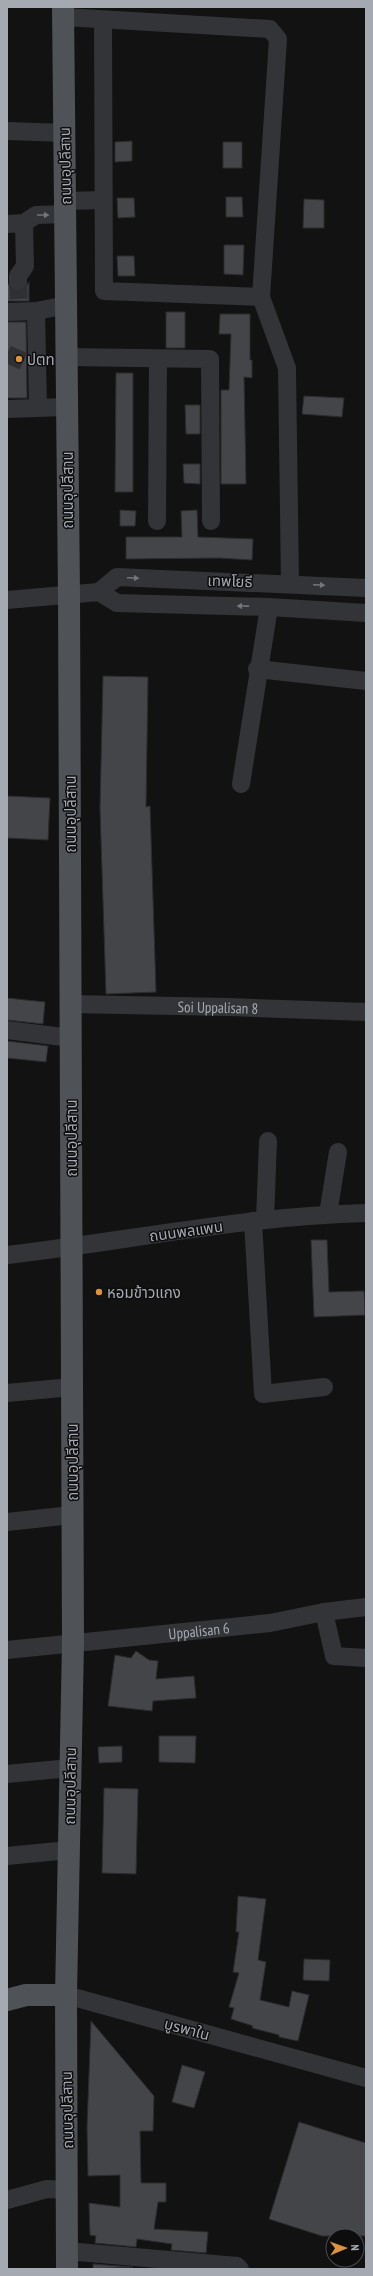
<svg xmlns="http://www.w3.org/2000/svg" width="373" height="2276" font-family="'PT Sans Narrow','Noto Sans Thai',sans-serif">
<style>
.building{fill:#444548;stroke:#2c2c2f}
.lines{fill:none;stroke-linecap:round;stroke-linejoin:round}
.minor-tunnel{stroke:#2f3033;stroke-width:18;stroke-dasharray:18 9;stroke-linecap:butt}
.minor{stroke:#333437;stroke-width:18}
.major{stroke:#4f5256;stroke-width:22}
.oneway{fill:#72757b}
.poi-dot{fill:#db9341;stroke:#0d0d0e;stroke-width:1.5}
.labels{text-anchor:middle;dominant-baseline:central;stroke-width:3;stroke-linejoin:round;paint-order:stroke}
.street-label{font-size:15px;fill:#a5aab2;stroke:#0d0d0e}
.poi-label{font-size:15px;fill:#a5aab2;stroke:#0d0d0e;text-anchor:start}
</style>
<rect width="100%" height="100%" fill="#121213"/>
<!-- building -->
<path class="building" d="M132,141V161L115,162V142Z
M223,142H242V168H223Z
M226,197H242L243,217H226Z
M117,198H134L135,217L118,218Z
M304,199L324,200V228H303Z
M224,245H244L243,275L224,274Z
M117,256H134L135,276H118Z
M7,282L12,290L18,291L24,290L29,282V301H7Z
M166,312H185V348H166Z
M220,314H250V360H252V378L244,377L246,484H221V390H229L231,334H219Z
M7,322H26L27,398H7Z
M116,373H133V492H115Z
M304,396L344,398L342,417L302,414Z
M185,405H200V434H186Z
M183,464H200V484L184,483Z
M120,510L136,511L135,526H120Z
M197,510L198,537L253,539L252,560L219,558L126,559V537H182L181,511Z
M103,676L148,677L146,807L150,806L156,992L106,994L100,808Z
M7,796L50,798L48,840L7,838Z
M7,998L45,1002L43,1024L7,1020Z
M7,1041L48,1046L46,1062L7,1058Z
M311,1240H327L329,1292L364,1291L365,1315L314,1317Z
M136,1651L149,1660L158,1661L156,1679L194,1676L196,1698L153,1701L152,1711L108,1706L115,1655L131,1658Z
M159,1736H196L195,1763L159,1762Z
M122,1746V1762L99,1763L98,1747Z
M104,1788L138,1789L136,1874L102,1873Z
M238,1896L266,1899L258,1960L266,1962L260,2000L289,2007L292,1991L309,1995L298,2041L279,2037V2035L252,2028L253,2026L231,2019L234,2008L229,2007L239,1973L233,1972L239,1932H236Z
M304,1959L330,1960L329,1981L303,1980Z
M91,2021L154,2096L153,2131H140L141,2183H166V2202H158L154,2229L208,2232L206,2253L171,2250L172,2244L137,2239L136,2247L95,2243L96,2236L90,2235L89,2203L120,2207V2175L88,2176L87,2127Z
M182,2065L205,2072L194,2108L172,2102Z
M299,2122L366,2143V2236H322L269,2219Z
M93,2264L133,2267L93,2269Z"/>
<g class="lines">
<!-- minor-tunnel -->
<path class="minor-tunnel" d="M18,281L19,305
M7,354L32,365"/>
<!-- minor -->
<g class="minor">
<path d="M64,17L270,29L278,39L261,297L287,368L290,584"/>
<path d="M103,20L104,291L261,297"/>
<path d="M7,131L65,133"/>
<path d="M66,201L103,200"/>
<path d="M7,224L24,223L36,215L66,214"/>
<path d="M18,281V276L25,266L24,223"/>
<path d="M36,311L38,407"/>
<path d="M7,312L36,311L67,305"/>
<path d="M66,357L210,359L211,521"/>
<path d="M7,409L67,407"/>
<path d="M157,521L158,359"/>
<path d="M99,592L117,577L366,588"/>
<path d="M7,600L99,592L117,603L269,607L366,613"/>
<path d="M257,669L366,681"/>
<path d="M241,784L269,607"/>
<path id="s1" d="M70,1004L229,1007L366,1012"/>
<path d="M7,1030L71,1038"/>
<path d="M328,1214L338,1152"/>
<path d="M265,1220L268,1141"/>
<path d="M253,1221L263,1394L324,1387"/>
<path d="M7,1255C127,1241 245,1216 366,1213"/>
<path d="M7,1393L72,1387"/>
<path d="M7,1522L72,1515"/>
<path d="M324,1612L334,1656L366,1658"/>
<path id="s2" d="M7,1650L270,1623L324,1612L366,1607"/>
<path d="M7,1774L70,1768"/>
<path d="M7,1856L69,1850"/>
<path d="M66,1995L366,2078"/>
<path d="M7,2200L47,2189L68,2190"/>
<path d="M67,2251L237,2266L240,2269"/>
</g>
<!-- major -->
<path class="major" d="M63,7L69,594L73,1643L66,1995L67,2269
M7,2000L26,1995H66"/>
</g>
<!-- one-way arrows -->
<defs><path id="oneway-solid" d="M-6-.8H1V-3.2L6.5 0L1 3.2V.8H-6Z"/></defs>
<g class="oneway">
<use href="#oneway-solid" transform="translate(43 215)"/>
<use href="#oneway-solid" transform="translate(133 578) rotate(2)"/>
<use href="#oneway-solid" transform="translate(319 585) rotate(3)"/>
<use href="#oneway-solid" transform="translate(243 606) rotate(-179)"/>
</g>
<!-- markers -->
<g class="poi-dot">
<circle cx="19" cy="359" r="4"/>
<circle cx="99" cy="1292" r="4"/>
</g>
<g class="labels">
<!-- street labels -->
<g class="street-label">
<text transform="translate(65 166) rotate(-91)">ถนนอุปลีสาน</text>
<text transform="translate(67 490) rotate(-90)">ถนนอุปลีสาน</text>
<text transform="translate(230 581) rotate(2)">เทพโยธี</text>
<text transform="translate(70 814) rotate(-90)">ถนนอุปลีสาน</text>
<text stroke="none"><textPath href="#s1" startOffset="148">Soi Uppalisan 8</textPath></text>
<text transform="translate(71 1138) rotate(-90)">ถนนอุปลีสาน</text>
<text transform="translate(186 1231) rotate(-8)">ถนนพลแพน</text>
<text transform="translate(72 1462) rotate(-90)">ถนนอุปลีสาน</text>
<text stroke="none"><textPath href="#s2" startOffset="193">Uppalisan 6</textPath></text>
<text transform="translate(70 1786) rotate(-89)">ถนนอุปลีสาน</text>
<text transform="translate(187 2029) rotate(15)">บูรพาใน</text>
<text transform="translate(67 2110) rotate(-91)">ถนนอุปลีสาน</text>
</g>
<!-- poi labels -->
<g class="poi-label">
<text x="27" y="359">ปตท</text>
<text x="107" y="1292">หอมข้าวแกง</text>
</g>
</g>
<!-- border -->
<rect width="373" height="2276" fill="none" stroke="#a5aab2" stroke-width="16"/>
<!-- north arrow -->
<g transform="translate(345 2248) rotate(88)"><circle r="19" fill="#0d0d0e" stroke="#4a4c50"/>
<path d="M0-3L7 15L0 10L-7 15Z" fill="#db9341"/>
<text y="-6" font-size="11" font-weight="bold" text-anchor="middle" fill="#a5aab2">N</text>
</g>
</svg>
